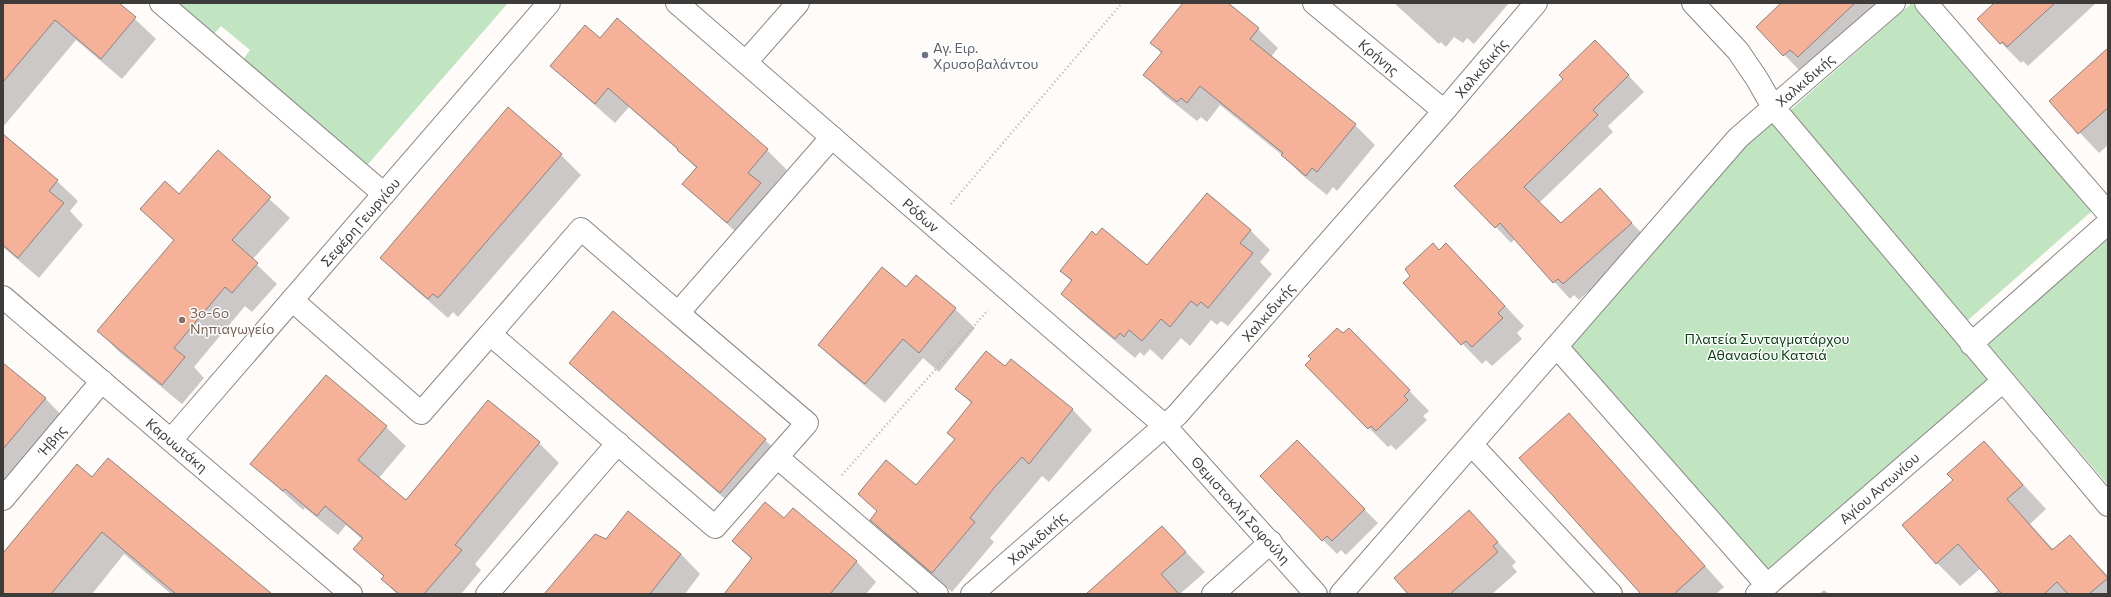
<svg xmlns="http://www.w3.org/2000/svg" width="2111" height="597" font-family="Commissioner,sans-serif">
<style>
.green{fill:#c1e4c1}
.shadow{fill:#0003}
.building{fill:#f6b199;stroke:#888483}
.lines{fill:none;stroke-linecap:round;stroke-linejoin:round}
.pedestrian-casing{stroke:#8a8785;stroke-width:24}
.minor-casing{stroke:#8a8785;stroke-width:24}
.tertiary-casing{stroke:#8a8785;stroke-width:24}
.path{stroke:#b4b2b0;stroke-width:2.5;stroke-dasharray:1 3;stroke-linecap:butt}
.pedestrian{stroke:#fff;stroke-width:22}
.minor{stroke:#fff;stroke-width:22}
.tertiary{stroke:#fff;stroke-width:22}
.worship-dot{fill:#6b7280;stroke:#fff;stroke-width:1.5}
.education-dot{fill:#8d6e63;stroke:#fff;stroke-width:1.5}
.labels{text-anchor:middle;dominant-baseline:central;stroke-width:3;stroke-linejoin:round;paint-order:stroke}
.worship-label{font-size:14px;fill:#5b616d;stroke:#fff;text-anchor:start}
.street-label{font-size:14px;fill:#3d3c3b;stroke:#fff}
.education-label{font-size:14px;fill:#785e54;stroke:#fff;text-anchor:start}
.park-label{font-size:14px;fill:#094112;stroke:#fff}
</style>
<rect width="100%" height="100%" fill="#fffbf9"/>
<!-- green -->
<path class="green" d="M177,3H508L362,171L240,64L250,50L221,26L214,34Z
M1912,3L2093,210L1967,321L1786,114Z
M1773,107L2003,381L1767,585L1557,347Z
M2108,236V485L1987,343Z"/>
<!-- shadow -->
<path class="shadow" d="M3,3H118L156,39L122,79L76,40L3,127Z
M1184,3H1226L1258,29L1278,48L1271,57L1355,125L1375,145L1337,191L1333,187L1327,195L1302,175L1282,155L1220,105L1207,122L1201,117L1197,121L1164,95L1145,75L1162,54L1152,43Z
M1394,3H1509L1474,44L1467,38L1463,43L1454,37L1446,47L1441,42L1439,44Z
M1783,3H1901L1804,75L1757,27Z
M1996,3H2096L2028,66L2023,61L2021,63L1978,19Z
M617,20L767,150L787,170L768,192L780,204L747,242L683,184L697,169L678,150L629,107L615,123L551,66L600,40Z
M2108,50V145L2099,153L2050,101Z
M1611,57L1644,92L1608,126L1613,132L1539,203L1561,224L1600,189L1647,239L1579,300L1574,295L1570,299L1515,239L1511,243L1496,227Z
M508,109L561,155L581,175L458,317L453,312L448,318L401,277L381,257Z
M3,135L57,181L78,201L70,211L83,225L39,278L3,247Z
M218,152L290,218L252,260L277,284L252,312L245,306L194,367L204,378L182,404L118,351L99,331L174,241L141,209L179,196Z
M1207,195L1251,231L1270,250L1260,262L1272,274L1228,326L1221,321L1217,325L1211,320L1190,346L1181,338L1162,360L1150,349L1144,356L1140,352L1135,358L1082,313L1062,293L1072,282L1061,271L1147,266Z
M1439,251L1466,264L1524,326L1517,333L1522,339L1492,366L1486,360L1482,364L1405,283Z
M906,289L955,309L975,328L939,372L923,358L885,403L839,364L819,345Z
M1343,335L1368,349L1429,411L1423,416L1427,420L1396,450L1391,445L1388,447L1306,365Z
M1011,360L1073,410L1092,430L1049,482L1042,476L990,538L994,542L952,592L891,540L871,520L878,512L859,494L916,486L956,440L972,404L957,389L1005,367Z
M571,363L765,440L785,459L740,512L590,382Z
M3,364L45,398L68,422L22,479L12,470L3,481Z
M326,376L386,427L406,446L379,478L406,501L539,443L559,463L475,564L481,570L461,594H397L382,579L384,577L355,549L363,540L346,525L338,535L305,508L303,510L252,464Z
M1569,414L1724,587L1716,594H1642Z
M1297,442L1378,523L1346,555L1341,550L1337,554L1323,540Z
M1984,442L2046,509L2030,524L2054,550L2070,536L2108,576V594H1993L1999,589L1981,568L1960,586L1937,563L1954,480Z
M92,479L269,594H171L124,554L92,594H3V555Z
M793,509L857,562L876,582L866,594H725L752,560L733,541L784,520Z
M628,513L681,554L700,574L685,594H555L606,540Z
M1162,527L1205,572L1180,594H1088Z
M1488,531L1516,562L1512,566L1517,572L1492,594H1410Z
M1824,590L1829,594H1819Z"/>
<!-- building -->
<path class="building" d="M3,3H119L136,17L101,59L55,20L3,82Z
M1183,3H1228L1259,28L1250,39L1356,124L1317,172L1312,168L1306,176L1281,155L1283,153L1200,86L1187,103L1181,98L1177,102L1143,75L1162,52L1150,43Z
M1781,3H1855L1798,57L1790,50L1783,56L1756,27Z
M1994,3H2055L2007,47L2003,42L2000,44L1977,19Z
M617,18L768,149L748,173L761,183L727,223L682,184L697,167L677,150L678,149L608,88L595,104L550,66L585,25L600,38Z
M1595,40L1629,75L1593,110L1598,115L1524,187L1561,223L1600,188L1632,223L1563,284L1558,279L1553,283L1500,223L1495,228L1454,186L1563,79L1559,75Z
M2108,48V108L2078,134L2049,101Z
M508,107L562,154L438,298L433,294L428,299L380,258Z
M3,134L58,180L49,191L64,203L18,258L3,245Z
M218,150L271,197L232,240L258,263L232,293L225,287L174,348L185,357L162,385L97,331L174,240L140,209L165,181L179,194Z
M1207,193L1251,230L1240,243L1253,253L1208,308L1201,302L1197,306L1191,301L1170,327L1161,319L1142,341L1129,330L1124,337L1120,333L1115,339L1061,294L1072,280L1060,271L1092,231L1096,235L1102,228L1147,265Z
M1433,243L1439,250L1446,243L1505,306L1498,313L1503,318L1472,347L1466,341L1461,345L1403,283L1410,276L1405,269Z
M882,267L906,287L916,275L956,308L919,353L903,339L865,384L818,345Z
M613,311L766,439L720,493L569,363Z
M1337,328L1343,333L1349,328L1410,390L1404,396L1408,400L1376,431L1371,426L1368,429L1305,365L1311,359L1308,356Z
M986,351L1005,366L1011,359L1073,409L1029,464L1022,457L994,488L970,518L975,522L932,573L870,520L877,511L858,494L886,460L916,485L955,439L947,433L972,402L955,389Z
M3,363L46,398L3,449Z
M326,375L387,426L358,460L406,500L488,400L540,442L455,545L462,550L424,594H399L381,579L384,576L353,549L363,538L325,506L317,516L285,489L283,491L250,464Z
M1569,413L1705,566L1674,594H1641L1519,458Z
M1297,440L1365,509L1332,541L1327,536L1322,541L1260,476Z
M1984,441L2023,485L2007,499L2052,550L2070,535L2108,578L2089,594H2068L2057,582L2044,594H2002L1958,544L1936,564L1902,525L1953,480L1947,474Z
M108,458L272,594H176L102,532L51,594H3V553L77,464L92,477Z
M765,502L784,518L793,508L857,561L830,594H724L752,558L732,541Z
M1469,510L1498,542L1493,546L1498,552L1450,594H1408L1394,578Z
M628,511L681,554L650,594H544L595,534L606,539Z
M1162,526L1186,552L1161,574L1179,594H1086Z"/>
<g class="lines">
<defs>
<path id="pedestrian" d="M161,3L384,194
M832,137L678,313L807,423L777,457L937,594
M292,300L421,413L490,334L715,527L777,457
M490,334L581,229L678,313
M487,594L618,443
M1213,594L1271,542"/>
<path id="minor" d="M1314,3L1444,111
M1693,3L1738,51L1757,79L1773,107L2108,505
M1926,3L2108,213
M746,62L798,3
M3,297L351,594
M1971,344L2108,223
M1557,347L1767,585
M171,440L549,3
M1472,445L1611,594
M3,499L102,381
M972,594L1177,415L1444,111L1536,3
M1341,594L1738,138L1894,3
M1757,594L2003,381"/>
<path id="tertiary" d="M677,3L1165,426L1316,594"/>
</defs>
<!-- pedestrian casing -->
<use href="#pedestrian" class="pedestrian-casing"/>
<!-- minor casing -->
<use href="#minor" class="minor-casing"/>
<!-- tertiary casing -->
<use href="#tertiary" class="tertiary-casing"/>
<!-- path -->
<path class="path" d="M951,204L1122,3
M842,475L988,310"/>
<!-- pedestrian -->
<use href="#pedestrian" class="pedestrian"/>
<!-- minor -->
<use href="#minor" class="minor"/>
<!-- tertiary -->
<use href="#tertiary" class="tertiary"/>
</g>
<!-- markers -->
<circle class="worship-dot" cx="925" cy="55" r="4"/>
<circle class="education-dot" cx="182" cy="320" r="4"/>
<g class="labels">
<!-- worship labels -->
<g class="worship-label">
<text x="933" y="47">Αγ. Ειρ.<tspan x="933" dy="16">Χρυσοβαλάντου</tspan></text>
</g>
<!-- street labels -->
<g class="street-label">
<text transform="translate(1379 57) rotate(40)">Κρήνης</text>
<text transform="translate(1481 68) rotate(-50)">Χαλκιδικής</text>
<text transform="translate(1805 80) rotate(-41)">Χαλκιδικής</text>
<text transform="translate(921 215) rotate(41)">Ρόδων</text>
<text transform="translate(360 222) rotate(-49)">Σεφέρη Γεωργίου</text>
<text transform="translate(1268 312) rotate(-49)">Χαλκιδικής</text>
<text transform="translate(52 440) rotate(-50)">Ήβης</text>
<text transform="translate(177 445) rotate(40)">Καρυωτάκη</text>
<text transform="translate(1879 488) rotate(-41)">Αγίου Αντωνίου</text>
<text transform="translate(1241 510) rotate(48)">Θεμιστοκλή Σοφούλη</text>
<text transform="translate(1037 538) rotate(-41)">Χαλκιδικής</text>
</g>
<!-- education labels -->
<g class="education-label">
<text x="190" y="312">3ο-6ο<tspan x="190" dy="16">Νηπιαγωγείο</tspan></text>
</g>
<!-- park labels -->
<g class="park-label">
<text x="1767" y="338">Πλατεία Συνταγματάρχου<tspan x="1767" dy="16">Αθανασίου Κατσιά</tspan></text>
</g>
</g>
<!-- border -->
<rect width="2111" height="597" fill="none" stroke="#3d3c3b" stroke-width="8"/>
</svg>
